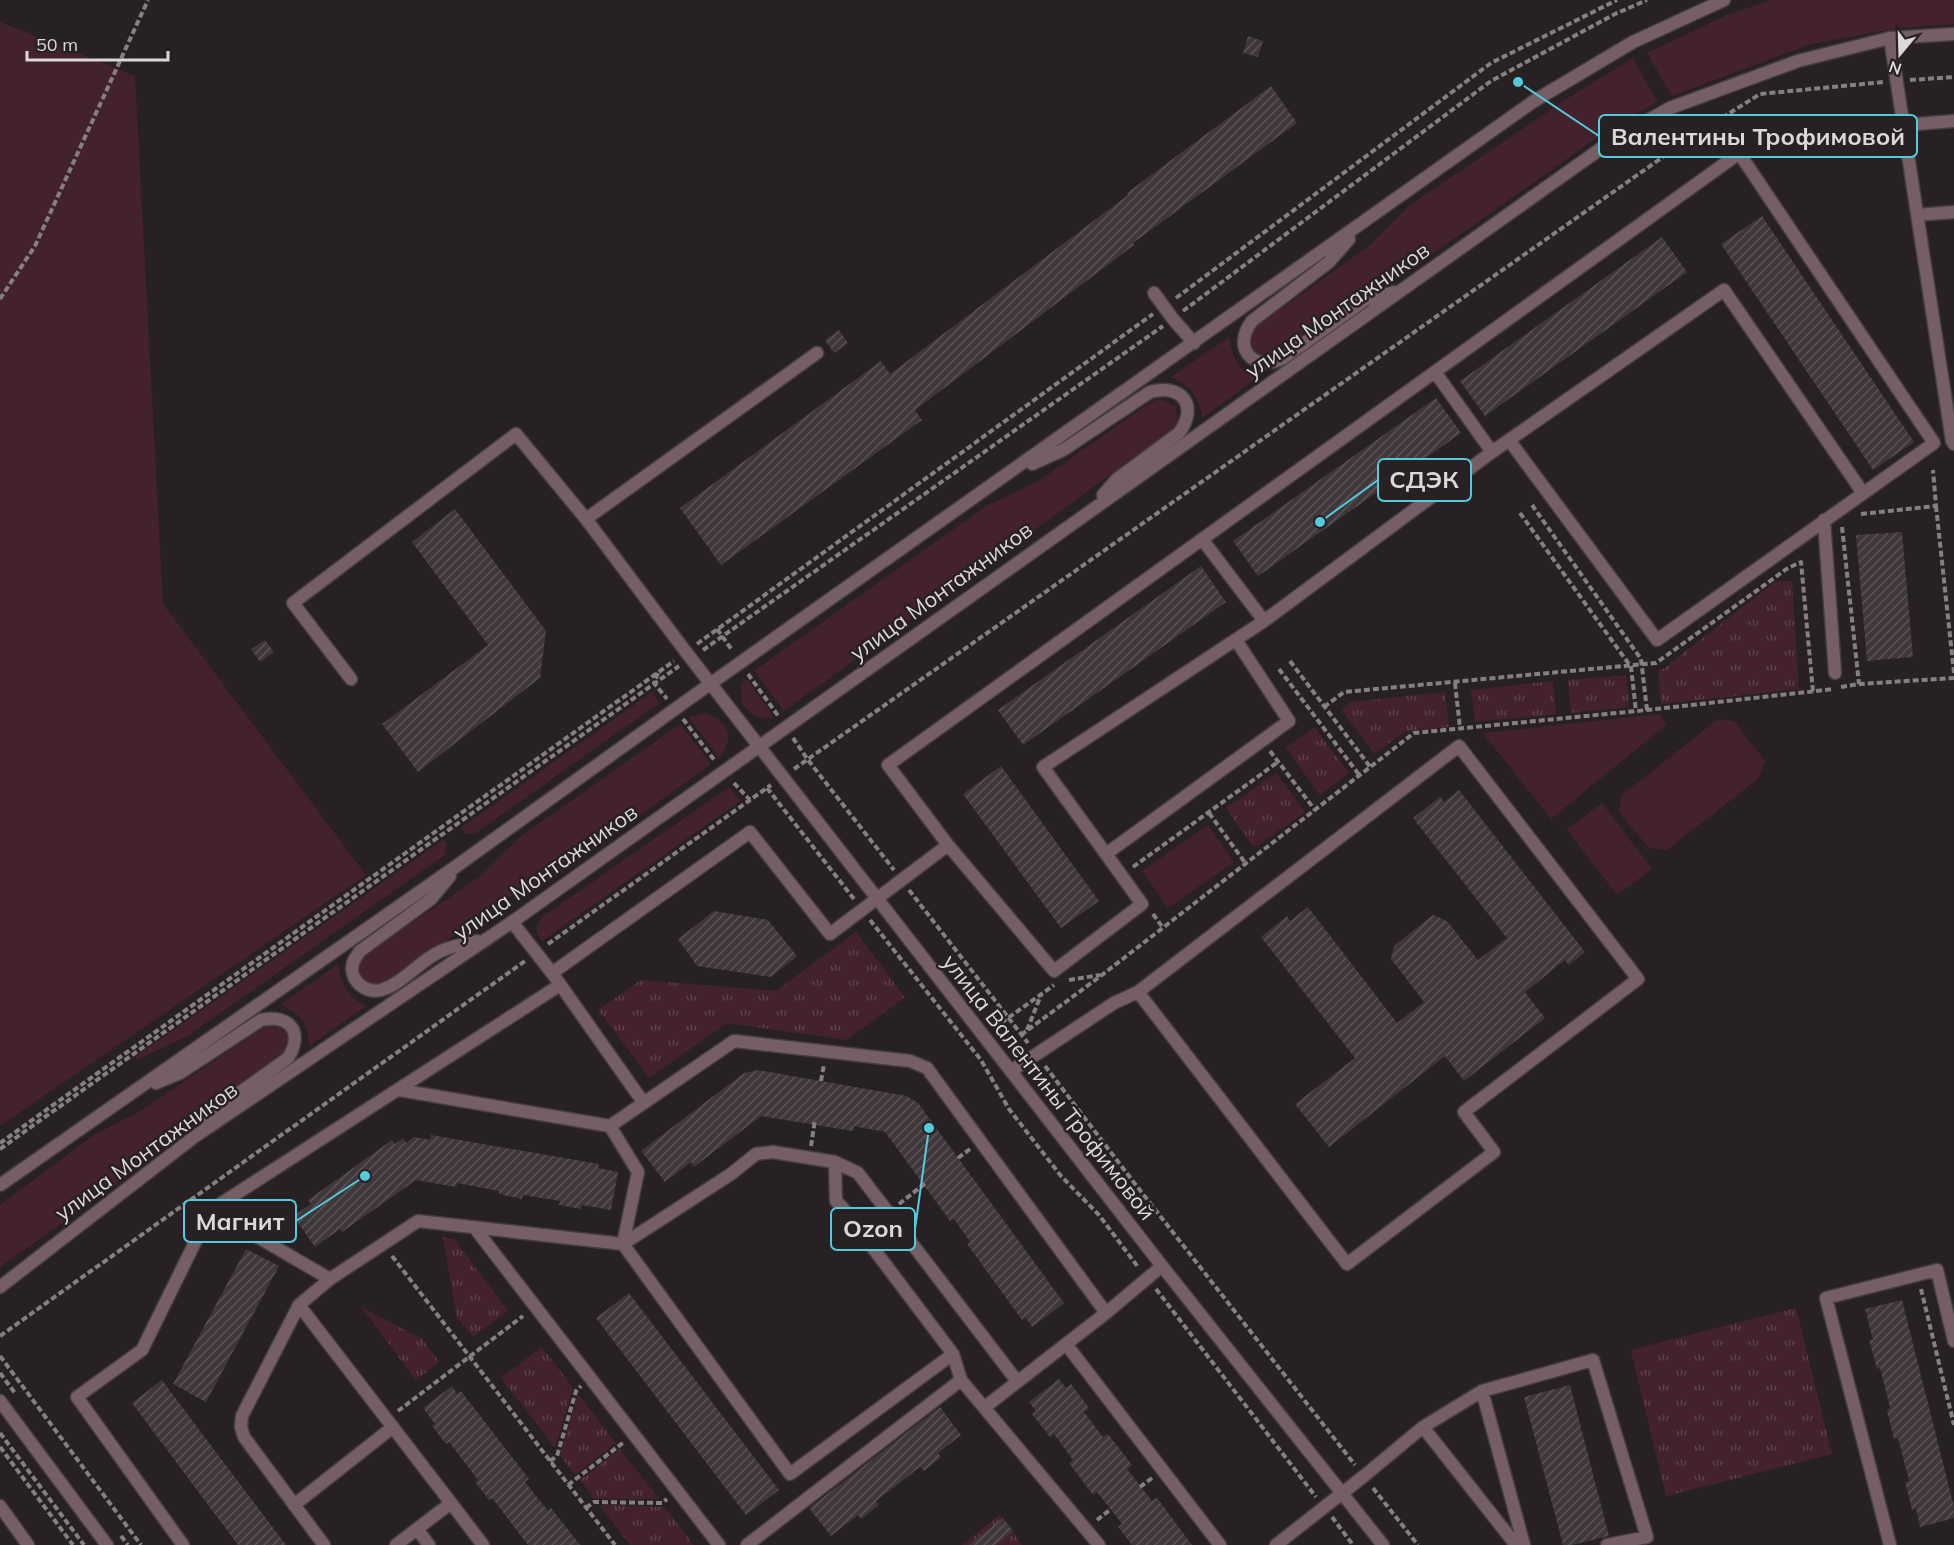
<svg xmlns="http://www.w3.org/2000/svg" width="1954" height="1545" font-family="Mulish,sans-serif">
<style>
.green{fill:#43222d}
.park{fill:url(#park-tufts)}
.building{fill:url(#building-hatch)}
.lines{fill:none;stroke-linecap:round;stroke-linejoin:round}
.service-casing{stroke:#453e40;stroke-width:15}
.minor-casing{stroke:#453e40;stroke-width:15}
.path{stroke:#857f80;stroke-width:4;stroke-dasharray:6 3;stroke-linecap:butt}
.service{stroke:#765e65;stroke-width:12}
.minor{stroke:#765e65;stroke-width:12}
.labels{text-anchor:middle;dominant-baseline:central;stroke-width:5;stroke-linejoin:round;paint-order:stroke}
.street-label{font-size:22px;fill:#dcd7d8;stroke:#282123}
.leader{fill:none;stroke:#54cadd;stroke-width:2}
.callout-dot{fill:#54cadd;stroke:#282123;stroke-width:2}
.callout{fill:#282123;stroke:#54cadd;stroke-width:2}
.callout-label{font-size:24px;text-anchor:middle;font-weight:bold;fill:#dcd7d8}
</style>
<defs>
<pattern id="park-tufts" width="24" height="20" patternUnits="userSpaceOnUse" patternTransform="scale(1.5)"><rect width="24" height="20" fill="#43222d"/><path d="M3 7l-1-3M5 7V3M7 7l1-3M15 17l-1-3M17 17v-4M19 17l1-3" fill="none" stroke="#5e414b"/></pattern>
<pattern id="building-hatch" width="6" height="6" patternUnits="userSpaceOnUse" patternTransform="scale(1.5)"><rect width="6" height="6" fill="#3f3739"/><path d="M-1 1l2-2M0 6l6-6M5 7l2-2" fill="none" stroke="#5a5355"/></pattern>
</defs>
<rect width="100%" height="100%" fill="#282123"/>
<!-- green -->
<path class="green" d="M1771,0H1954V24L1899,28L1811,44L1672,96L1647,53L1727,15Z
M0,22L135,76L163,604L366,875L0,1126Z
M1633,58L1657,102L1606,131L1434,253L1380,276L1278,353C1267,357 1262,357 1253,349L1251,336L1256,327L1370,245L1410,205L1568,98Z
M1229,337C1233,359 1236,368 1257,378L1202,418C1200,396 1191,387 1171,377Z
M1160,399L1176,407L1177,422L1171,431L784,711L754,671L986,506L1037,482L1151,402Z
M747,679L774,717C759,720 751,715 742,704L741,684Z
M652,692L659,703L476,833L466,834L461,828Z
M704,713C728,720 736,737 719,758L689,717Z
M1660,714L1666,725L1551,819L1483,733Z
M1718,719L1734,721L1765,761L1759,778L1667,850L1649,848L1619,812L1622,795Z
M680,724L711,764L552,879L507,898L384,984C364,985 354,976 363,956L482,875L520,837Z
M729,787L740,801L542,941C535,931 535,927 542,917Z
M1602,803L1652,869L1617,895L1567,829Z
M1208,825L1234,862L1168,908L1142,871Z
M444,839L447,845L445,855L189,1035L137,1060L135,1057Z
M338,964C342,986 346,995 366,1006L309,1046C309,1024 301,1013 280,1005Z
M270,1023C291,1029 292,1042 279,1057L163,1139L124,1179L0,1267V1205L94,1135L142,1110Z"/>
<!-- park -->
<path class="park" d="M1776,581H1792L1799,689L1661,704L1658,671L1663,669Z
M1626,675L1629,707L1571,713L1568,680Z
M1553,681L1556,714L1475,722L1471,690Z
M1445,692L1449,727L1405,731L1375,754L1342,710L1351,702Z
M1314,727L1349,773L1320,795L1286,748Z
M1276,773L1305,812L1254,848L1226,808Z
M856,932L905,997L847,1040L727,1023L649,1078L598,1010L641,980L776,991Z
M443,1237L454,1239L508,1311L473,1337L457,1318Z
M361,1307L422,1339L439,1362L416,1380Z
M1796,1308L1832,1454L1666,1496L1631,1350Z
M542,1347L573,1388L555,1448L501,1378Z
M578,1394L616,1443L575,1475L560,1455Z
M620,1449L659,1499H594L580,1480Z
M599,1505L664,1507L694,1545H630Z
M1000,1515L1022,1545H962Z"/>
<!-- building -->
<path class="building" d="M1248,36L1263,41L1258,57L1243,53Z
M1271,86L1297,123L1133,243L1134,245L915,410L922,420L721,565L680,508L881,361L890,374L1128,195L1127,193Z
M1762,216L1914,442L1873,470L1721,244Z
M1662,237L1687,272L1485,416L1460,381Z
M839,330L848,343L834,353L825,340Z
M1436,398L1461,433L1258,576L1233,541Z
M455,509L546,631L540,678L418,772L382,724L488,645L412,542Z
M1902,532L1913,657L1867,661L1856,535Z
M1201,566L1226,602L1023,745L998,710Z
M265,640L274,652L260,662L251,649Z
M1001,766L1099,901L1061,928L963,794Z
M1459,790L1585,952L1569,965L1565,960L1525,992L1545,1018L1464,1081L1445,1056L1329,1147L1295,1104L1355,1058L1261,937L1287,916L1290,921L1308,907L1397,1023L1424,1002L1391,959L1394,946L1414,930L1433,915L1447,921L1478,960L1507,938L1413,818L1440,797L1444,802Z
M714,911L768,920L797,956L771,977L697,966L678,939Z
M758,1070L907,1096L918,1103L1064,1303L1032,1327L1026,1318L1022,1320L967,1244L970,1242L954,1219L950,1221L885,1132L854,1126L853,1131L761,1116L694,1167L691,1162L665,1182L641,1151L744,1073Z
M431,1135L599,1164L598,1168L618,1172L611,1210L582,1205L581,1209L559,1205L560,1201L523,1195L522,1199L499,1194V1191L457,1183L456,1187L416,1180L342,1232L340,1229L315,1247L293,1216L311,1204L308,1200L392,1140L395,1144L403,1138L406,1143L414,1137L430,1140Z
M246,1249L279,1266L206,1402L173,1384Z
M629,1293L779,1490L746,1515L596,1318Z
M1902,1300L1954,1507V1518L1920,1527L1916,1509L1912,1510L1905,1482L1909,1481L1898,1438L1894,1439L1887,1410L1890,1408L1880,1368L1877,1369L1869,1340H1873L1865,1309Z
M1059,1379L1066,1388L1071,1384L1089,1408L1084,1412L1103,1437L1108,1434L1132,1465L1127,1469L1152,1501L1157,1498L1192,1545H1132L1118,1527L1122,1524L1097,1492L1093,1495L1069,1463L1073,1460L1054,1434L1050,1437L1032,1414L1036,1411L1029,1402Z
M162,1380L197,1427L286,1545H238L132,1403Z
M1570,1385L1609,1536L1572,1545H1563L1524,1397Z
M452,1386L457,1394L461,1391L529,1479L525,1482L548,1511L551,1508L580,1545H528L492,1498L489,1500L475,1482L478,1480L449,1442L446,1444L432,1426L435,1424L423,1408Z
M940,1407L961,1435L938,1453L941,1457L924,1471L920,1467L876,1501L879,1505L861,1519L858,1515L831,1536L809,1508Z
M1003,1518L1013,1531L995,1545H969Z"/>
<g class="lines">
<defs>
<path id="service" d="M1890,38L1952,441L1954,444
M1917,215L1954,212
M1154,293L1173,319L1194,343
M1435,372L1492,452
M1509,440L1657,640L1934,443L1739,153
M586,519L817,353
M1824,520L1835,673
M1202,539L1264,621
M1236,640L1289,721L1106,854L1043,767L1264,621L1492,452L1724,290L1863,493
M351,679L293,603L516,434L586,519L686,652
M1459,746L1638,979L1464,1112L1494,1152L1347,1264L1138,992Z
M1106,854L1142,904L1054,971L948,845L888,765L1777,126L1867,122L1903,125L1954,121
M512,922L552,973L643,1102
M552,973L750,832L830,934L948,845
M560,985L211,1210L330,1279L418,1221L623,1244L731,1174L756,1154L773,1152L835,1162L858,1173L1017,1381
M1011,1071L1114,1003L1138,992
M399,1090L610,1126L734,1041L910,1061L927,1068L1106,1313L985,1407
M610,1126L638,1172L623,1244L790,1474L953,1354
M835,1162L836,1201L842,1207L953,1354L961,1380L1099,1545
M474,1227L719,1545
M299,1305L451,1503
M1106,1313L1162,1266
M1066,1344L1220,1545
M1482,1391L1524,1545
M1423,1427L1516,1545
M294,1505L393,1427
M0,1506L28,1545
M417,1529L429,1545
M183,1545L77,1397L142,1350L211,1210
M324,1545L244,1437L241,1427L242,1416L299,1305L330,1279
M396,1545L451,1503L483,1545
M747,1545L961,1380
M1276,1545L1364,1476L1423,1427L1482,1391L1593,1360L1647,1537L1607,1545
M1890,1545L1826,1298L1937,1270L1954,1341"/>
<path id="minor" d="M1349,239L1329,262L1252,321C1232,347 1252,372 1282,359L1365,300L1394,292
M1032,464L1063,450L1150,392C1182,383 1199,406 1179,433L1117,479L1103,495
M686,652L1162,1266L1383,1545
M450,876L431,899L360,951C358,954 354,959 353,963C348,979 365,994 381,990C404,983 419,961 441,951C452,946 465,944 477,941
M156,1083L180,1073L261,1020C290,1014 304,1032 288,1058L224,1104L207,1123
M0,1185L458,865L710,684L1534,101L1633,42L1724,0
M0,1287L194,1137L512,922L1613,140L1670,108L1798,61L1890,38L1954,34
M0,1401L107,1545"/>
</defs>
<!-- service casing -->
<use href="#service" class="service-casing"/>
<!-- minor casing -->
<use href="#minor" class="minor-casing"/>
<!-- path -->
<path class="path" d="M1910,80L1954,77
M1176,298L1491,63L1617,0
M0,299L35,246L148,0
M1183,311L1491,81L1615,14L1647,0
M1532,505L1641,659L1647,710
M1936,506L1954,673
M1520,513L1631,667L1636,711
M1861,514L1936,506L1933,470
M1842,527L1859,684
M717,629L732,650
M697,644L1153,314
M703,650L1163,326
M1290,661L1371,768
M1279,669L1360,776
M658,673L654,683L667,699
M748,674L779,717
M1455,683L1460,728
M1841,687L1859,684L1954,678
M1324,707L1344,692L1656,663L1788,568L1801,562L1813,692
M683,719L715,761
M793,738L808,760L894,870
M1270,751L1315,810
M794,769L1687,140L1760,94L1884,82
M734,783L750,800L771,785
M767,788L854,899
M1209,813L1246,864
M1133,867L1278,762
M909,890L1028,1043
M1153,914L1163,928
M870,920L981,1060L1009,1109L1061,1176L1099,1215L1138,1267
M548,944L750,800
M1069,980L1100,975
M994,1028L1054,985
M1027,1030L1041,995
M1021,1035L1102,975L1414,733L1647,710L1834,689
M1045,1066L1132,1180L1355,1465
M821,1081L824,1064
M0,1143L674,661
M811,1146L815,1120
M0,1149L679,666
M958,1158L970,1149
M899,1204L927,1182
M392,1256L615,1545
M1156,1289L1316,1497
M1921,1289L1954,1425
M0,1336L525,961
M0,1356L141,1545
M0,1373L15,1393
M398,1411L523,1316
M0,1433L84,1545
M0,1447L73,1545
M550,1461L557,1456L576,1391L581,1386
M568,1485L624,1442
M1140,1487L1152,1478
M1373,1488L1418,1545
M586,1508L594,1502L662,1503L667,1499
M1332,1517L1353,1545
M1097,1520L1111,1509
M121,1536L128,1545"/>
<!-- service -->
<use href="#service" class="service"/>
<!-- minor -->
<use href="#minor" class="minor"/>
</g>
<g class="labels">
<!-- street labels -->
<g class="street-label">
<text transform="translate(1337 310) rotate(-35)">улица Монтажников</text>
<text transform="translate(941 591) rotate(-36)">улица Монтажников</text>
<text transform="translate(545 872) rotate(-35)">улица Монтажников</text>
<text transform="translate(1049 1087) rotate(52)">улица Валентины Трофимовой</text>
<text transform="translate(146 1151) rotate(-36)">улица Монтажников</text>
</g>
</g>
<!-- callouts -->
<path class="leader" d="M1518 82L1599 136M1320 522L1378 480M365 1176L296 1221M929 1128L915 1229"/>
<g class="callout-dot">
<circle cx="1518" cy="82" r="6"/>
<circle cx="1320" cy="522" r="6"/>
<circle cx="365" cy="1176" r="6"/>
<circle cx="929" cy="1128" r="6"/>
</g>
<g class="callout">
<rect x="1599" y="115" width="318" height="42" rx="6"/>
<rect x="1378" y="459" width="93" height="42" rx="6"/>
<rect x="184" y="1200" width="112" height="42" rx="6"/>
<rect x="831" y="1208" width="84" height="42" rx="6"/>
</g>
<g class="callout-label">
<text x="1758" y="145">Валентины Трофимовой</text>
<text x="1424" y="488">СДЭК</text>
<text x="240" y="1230">Магнит</text>
<text x="873" y="1237">Ozon</text>
</g>
<!-- north arrow -->
<g transform="translate(1900 54) rotate(199)" stroke="#282123" stroke-width="4.5" paint-order="stroke">
<path d="M0-4.5L10 22L0 15L-10 22Z" fill="#dcd7d8"/>
<text y="-9" font-size="16" font-weight="bold" text-anchor="middle" fill="#dcd7d8">N</text>
</g>
<!-- scale -->
<path d="M27 51v9h141v-9" fill="none" stroke="#dcd7d8" stroke-width="3"/>
<text x="36" y="51" font-size="18" fill="#dcd7d8" stroke="#282123" stroke-width="4.5" paint-order="stroke">50 m</text>
</svg>
